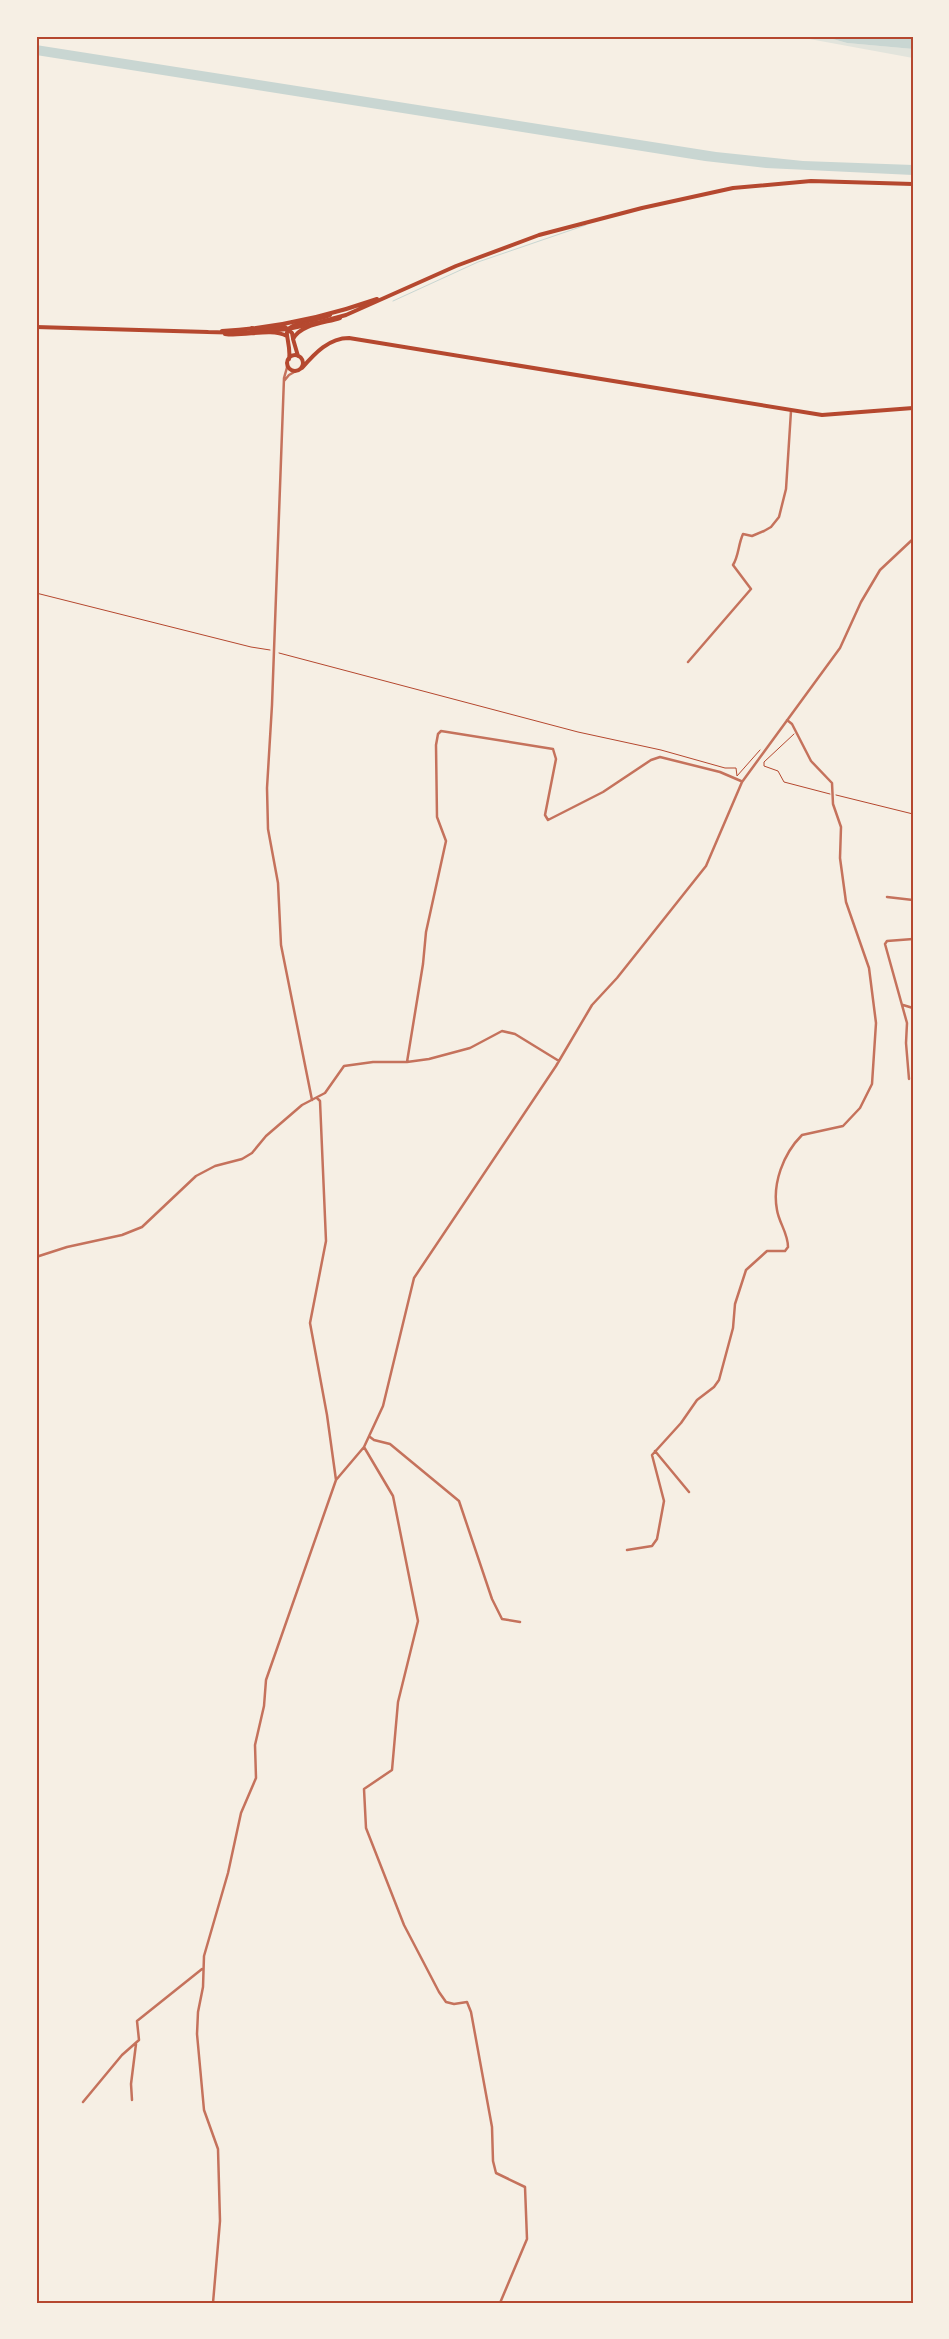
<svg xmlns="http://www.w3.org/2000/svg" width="949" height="2339" font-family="Lato,sans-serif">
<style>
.green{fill:#e2e4dc}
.water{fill:#c9d6d2}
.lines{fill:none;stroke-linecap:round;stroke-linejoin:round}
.stream{stroke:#c9d6d2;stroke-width:1}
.path{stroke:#b5482f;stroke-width:1}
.minor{stroke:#c5725c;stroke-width:2.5}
.secondary{stroke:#b5482f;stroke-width:4}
.primary{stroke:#b5482f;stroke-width:4}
.neatline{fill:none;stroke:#b5482f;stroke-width:2}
</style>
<rect width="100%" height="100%" fill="#f6efe4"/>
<!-- green -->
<path class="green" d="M793,36H822L847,43L913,49V58Z"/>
<!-- water -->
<path class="water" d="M822,36H913V49L847,43Z
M36,45L716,152L803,161L913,165V175L766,168L705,161L36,55Z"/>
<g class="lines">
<!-- stream -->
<path class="stream" d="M393,301L478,262L586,225"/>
<!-- path -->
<path class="path" d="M36,593L251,647L270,650
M279,653L578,732L661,750L725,768H736L737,776L760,750
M794,734L764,762V766L778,771L784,782L830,794
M836,795L913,814"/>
<!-- minor -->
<path class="minor" d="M288,364L284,378L272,705L267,788L268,829L278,883L281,945L312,1100
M284,381L289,375L296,371
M688,662L751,589L733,565C739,555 738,545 743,534L752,536L764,531L771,527L779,517L786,489L791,411
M887,897L913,900
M903,1005L913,1008
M407,1062L423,964L426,932L446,841L437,817L436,745L438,734L441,731L553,749L556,759L545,815L548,820L603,792L651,760L660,757L720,772L741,781
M909,1079L906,1043L907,1023L885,944L887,941L913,939
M317,1098L320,1101L326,1241L310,1323L327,1415L336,1480
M36,1257L67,1247L122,1235L142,1227L196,1176L215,1166L242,1159L252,1153L266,1136L302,1105L325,1093L344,1066L373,1062H407L429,1059L470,1048L502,1031L515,1034L559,1061
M370,1437L374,1440L390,1444L459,1501L492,1599L502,1619L520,1622
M364,1447L393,1496L418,1621L398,1702L392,1770L364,1789L366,1828L404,1925L439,1992L446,2002L454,2004L467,2002L471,2012L492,2127L493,2161L496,2173L525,2187L527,2239L500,2303
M655,1451L689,1492
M627,1550L652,1546L657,1539L664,1501L652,1455L681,1423L697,1400L714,1387L719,1380L733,1328L735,1304L746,1270L767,1251H785L788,1247C788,1233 779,1223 777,1210C772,1184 783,1154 802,1135L843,1126L860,1108L872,1084L876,1023L869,968L846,902L840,858L841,827L833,804L832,783L811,761L792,724L787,720
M132,2100L131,2084L136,2044
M83,2102L122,2055L139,2040L137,2021L202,1969
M213,2303L220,2221L218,2149L204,2110L197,2034L198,2012L203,1987L204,1956L228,1873L241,1813L256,1778L255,1745L264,1706L266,1680L336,1480L364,1447L383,1406L414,1278L556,1066L592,1005L617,978L706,866L742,782L840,648L861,602L880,570L913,539"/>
<!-- secondary -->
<path class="secondary" d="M252,328L257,330L285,327L292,333L293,338
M225,334C245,337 270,327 287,336
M287 363a8 8 0 1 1 16 0a8 8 0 1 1-16 0Z
M298,356L293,339C301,324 325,323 340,318
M289,359C291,349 286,336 287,332C289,322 321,320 330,315
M302,368C315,353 329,338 349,338L822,415L913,408"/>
<!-- primary -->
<path class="primary" d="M36,327L208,332
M222,331C276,328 326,317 377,299
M207,332L247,333L288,329L320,322L346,315L456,266L539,235L642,208L733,188L811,181L913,184"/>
</g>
<!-- border -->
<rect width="949" height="2339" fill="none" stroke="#f6efe4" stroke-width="75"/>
<rect x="38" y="38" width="874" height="2264" class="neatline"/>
</svg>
